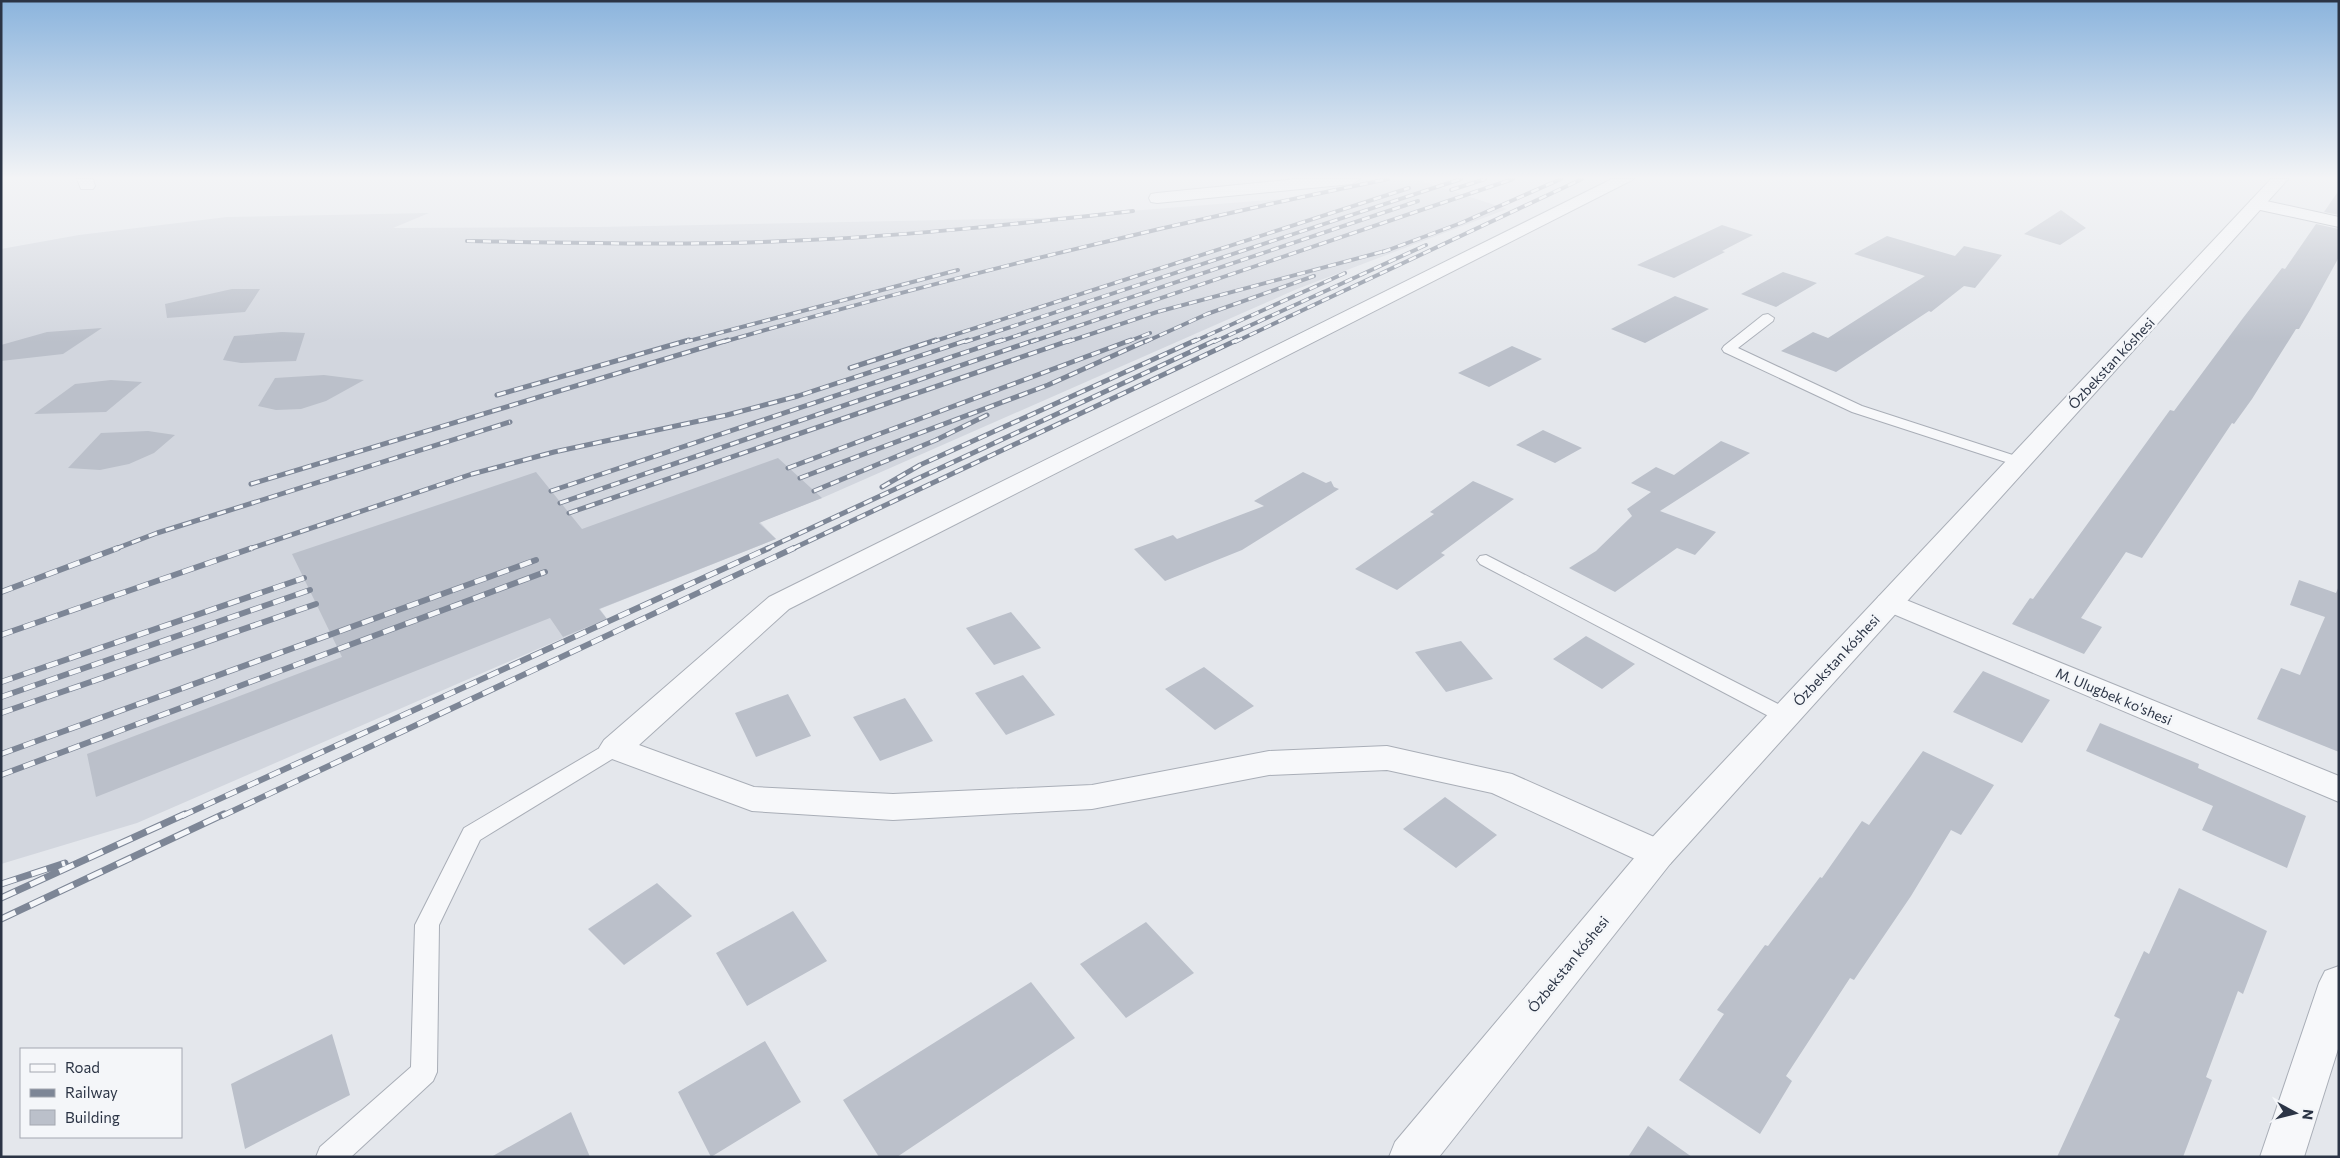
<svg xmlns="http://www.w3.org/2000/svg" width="2340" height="1158" font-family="Commissioner,sans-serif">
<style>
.built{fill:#d2d6de}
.building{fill:#bbc0ca}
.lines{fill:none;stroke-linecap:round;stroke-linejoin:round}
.service-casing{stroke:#a9aeb7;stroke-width:2}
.minor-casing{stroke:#a9aeb7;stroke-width:2}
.tertiary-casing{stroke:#a9aeb7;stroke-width:2}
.service{fill:#f7f8fa;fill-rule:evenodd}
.minor{fill:#f7f8fa;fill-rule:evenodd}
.tertiary{fill:#f7f8fa;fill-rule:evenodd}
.rail-far3-casing{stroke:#7d8696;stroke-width:4}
.rail-far2-casing{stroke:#7d8696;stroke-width:5}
.rail-far1-casing{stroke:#7d8696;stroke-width:6}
.rail-casing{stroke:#7d8696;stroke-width:7}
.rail-far3{stroke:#f4f6f9;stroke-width:2.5;stroke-dasharray:8;stroke-linecap:butt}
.rail-far2{stroke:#f4f6f9;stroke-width:3;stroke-dasharray:9;stroke-linecap:butt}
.rail-far1{stroke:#f4f6f9;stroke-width:4.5;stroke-dasharray:12;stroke-linecap:butt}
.rail{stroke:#f4f6f9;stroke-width:5;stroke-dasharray:16;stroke-linecap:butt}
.labels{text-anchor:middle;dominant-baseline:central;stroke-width:5;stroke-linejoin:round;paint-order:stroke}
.street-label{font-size:14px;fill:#2b3445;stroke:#f4f6f9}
</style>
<rect width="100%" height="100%" fill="#e4e7ec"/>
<!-- built -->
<path class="built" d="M1387,179H1415L1507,209L1297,289L822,498L760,522L776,539L600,609L607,619L137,823L1,864V249L79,235L227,217L429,213L393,228L599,227L1041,218L1282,199Z"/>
<!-- building -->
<path class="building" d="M2339,190V215L2324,212Z
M2061,210L2086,228L2060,245L2024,234Z
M2316,224L2339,229V257L2310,310L2299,329H2296L2252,399L2234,424L2232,423L2142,558L2126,552L2081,618L2102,627L2084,654L2012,624L2030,598L2033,599L2170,410L2174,411L2243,318L2282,268L2285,269Z
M1722,225L1753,235L1722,251L1725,252L1674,278L1637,265Z
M1887,236L1955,256L1964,246L2002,255L1975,288L1964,286L1931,312L1929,311L1836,372L1781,351L1813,332L1828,338L1925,276L1854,254Z
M1783,272L1817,283L1776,307L1741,294Z
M232,289H260L245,312L167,318L165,304Z
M1675,296L1709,309L1645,343L1611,329Z
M102,328L63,354L1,361V345L47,332Z
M282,332L305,333L296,361L241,363L223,360L234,336Z
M1512,346L1542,359L1489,387L1458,373Z
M324,375L364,380L326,401L301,409L276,410L258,406L275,378Z
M111,380L142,382L106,412L34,414L75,384Z
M1543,430L1582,448L1555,463L1516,445Z
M148,431L175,435L154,453L129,464L100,470L68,468L101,433Z
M1721,441L1750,453L1660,511L1716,532L1695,555L1677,548L1615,592L1569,568L1596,551L1632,516L1627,509L1651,492L1631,483L1656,467L1674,475Z
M778,458L822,498L759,523L776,539L599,609L607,619L563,637L550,618L96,797L87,754L342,657L292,554L536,472L582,529Z
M1303,472L1326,483L1331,481L1334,487L1339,489L1242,550L1165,581L1134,549L1173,535L1177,539L1264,506L1254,501Z
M1473,481L1514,499L1441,553L1445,555L1397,590L1355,569L1434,514L1430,512Z
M2299,580L2336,593L2339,586V752L2257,719L2281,668L2300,675L2325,617L2290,605Z
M1011,612L1041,648L994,665L966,628Z
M1586,636L1635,664L1602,689L1553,659Z
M1461,641L1493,679L1446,692L1415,652Z
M1204,667L1254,706L1215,730L1165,689Z
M1983,671L2050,700L2022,743L1953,712Z
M1023,675L1055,715L1006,735L975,693Z
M788,694L811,736L756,757L735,713Z
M905,698L933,741L880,761L853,717Z
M2100,723L2199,764L2198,768L2306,816L2287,868L2202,830L2213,806L2086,751Z
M1923,751L1994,785L1961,835L1951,830L1911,896L1854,980L1850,978L1786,1076L1792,1081L1760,1134L1679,1080L1724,1014L1717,1010L1765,945L1768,946L1820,877L1822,878L1862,821L1869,825Z
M1445,797L1497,835L1456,868L1403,829Z
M657,883L692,916L624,965L588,929Z
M2179,888L2267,931L2243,994L2238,991L2206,1077L2212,1080L2183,1157H2057L2120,1019L2114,1016L2144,951L2149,954Z
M793,911L827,961L747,1006L716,953Z
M1146,922L1194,973L1126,1018L1080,964Z
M1031,982L1075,1038L897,1157H879L843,1100Z
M332,1034L350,1095L245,1149L231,1084Z
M765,1041L801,1102L711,1157L678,1092Z
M571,1112L590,1157H491Z
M1648,1126L1692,1157H1628Z"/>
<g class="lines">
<defs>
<path id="service" d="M1768,314L1774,318L1773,321L1738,348L1862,406L2025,459L2028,462L2020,467L2015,465L1852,412L1724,352L1722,349L1724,346L1763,315Z
M1486,555L1792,711L1795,716L1792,721L1785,723L1778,721L1480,564L1477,560L1480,556Z
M615,741L622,743L625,748L622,753L480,840L439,925L437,1072L433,1081L351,1157H316L320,1147L411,1067L415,925L464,828L608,743Z"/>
<path id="minor" d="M77,179H93L95,186L93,189H81Z
M1297,179H1360L1352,184L1157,203L1151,202L1149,198L1151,194L1157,193Z
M1612,179H1634L789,609L639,745L754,787L893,794L1092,785L1269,751L1387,746L1512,774L1670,844L1676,854L1670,864L1658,868L1646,864L1492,793L1387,770L1269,775L1092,809L893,820L752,811L604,756L599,748L604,740L769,597Z
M2257,199L2339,217V227L2251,208L2249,204L2251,200Z
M1889,593L2339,776V802L1879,608L1875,602L1879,596Z
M2339,966V1046L2304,1157H2260L2319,983L2325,971Z"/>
<path id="tertiary" d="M2271,179H2288L1670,864L1439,1157H1389L1395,1142L1646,844Z"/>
</defs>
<!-- service casing -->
<use href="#service" class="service-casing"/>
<!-- minor casing -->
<use href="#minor" class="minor-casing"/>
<!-- tertiary casing -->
<use href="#tertiary" class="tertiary-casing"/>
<!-- service -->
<use href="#service" class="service"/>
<!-- minor -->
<use href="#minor" class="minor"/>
<!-- tertiary -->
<use href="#tertiary" class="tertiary"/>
<defs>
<path id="rail-far3" d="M1451,190L1485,179
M467,241C581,243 695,246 808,240C917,235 1025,223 1133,211
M1383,252L1461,223L1561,179
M685,342L958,270
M723,342C943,279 1164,225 1388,179
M932,342L1409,188
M965,342L1461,179
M998,342L1418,201
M1031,342L1513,179
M1067,342L1157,312L1389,250
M1127,342L1150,333
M1145,342L1207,314L1314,276
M1193,342L1345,273
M1214,342L1426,245
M1235,342L1582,179"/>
<path id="rail-far2" d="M850,368L936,340
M497,395L689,340
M788,468L1131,340
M800,478L1048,385L1148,340
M251,484L728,340
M882,487L920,465L1196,340
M551,491L1002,340
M814,491L936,440L987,415
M560,503L1035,340
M569,513L1071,340
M115,549L157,533L510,422
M249,549L472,474L554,452L727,415L798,396L968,340
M766,549L1216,340
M792,549L1237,340"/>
<path id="rail-far1" d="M1,592L118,548
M1,635L252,548
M1,682L304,578
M1,697L310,590
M1,713L316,604
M1,754L536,560
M1,775L545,572
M182,816L769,548
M222,816L794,548"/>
<path id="rail" d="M1,884L65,863
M1,898L185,814
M1,919L224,814"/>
</defs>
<!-- rail-far3 casing -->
<use href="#rail-far3" class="rail-far3-casing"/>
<!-- rail-far2 casing -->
<use href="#rail-far2" class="rail-far2-casing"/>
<!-- rail-far1 casing -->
<use href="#rail-far1" class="rail-far1-casing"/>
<!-- rail casing -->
<use href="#rail" class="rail-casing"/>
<!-- rail-far3 -->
<use href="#rail-far3" class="rail-far3"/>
<!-- rail-far2 -->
<use href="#rail-far2" class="rail-far2"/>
<!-- rail-far1 -->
<use href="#rail-far1" class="rail-far1"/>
<!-- rail -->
<use href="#rail" class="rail"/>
</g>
<!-- sky -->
<linearGradient id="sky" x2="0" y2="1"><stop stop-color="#8bb4dd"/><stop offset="0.52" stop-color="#f3f4f6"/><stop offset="1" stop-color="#f3f4f6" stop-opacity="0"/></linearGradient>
<rect width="2340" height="342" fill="url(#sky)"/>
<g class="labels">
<!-- street labels -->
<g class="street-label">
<text transform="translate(2111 363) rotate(-47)">Ózbekstan kóshesi</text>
<text transform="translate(1836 660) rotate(-47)">Ózbekstan kóshesi</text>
<text transform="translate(2114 696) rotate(23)">M. Ulugbek ko'shesi</text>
<text transform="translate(1568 964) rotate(-51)">Ózbekstan kóshesi</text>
</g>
</g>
<!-- border -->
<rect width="2340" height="1158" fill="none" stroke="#2b3445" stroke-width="5"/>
<!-- legend -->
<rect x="20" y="1048" width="162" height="90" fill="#f4f6f9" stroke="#a4a8b1"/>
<rect x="30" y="1064" width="25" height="8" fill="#f7f8fa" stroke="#a4a8b1"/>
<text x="65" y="1073" font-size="15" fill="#2b3445">Road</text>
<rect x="30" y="1089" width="25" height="8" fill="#7d8696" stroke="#a4a8b1"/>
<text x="65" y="1098" font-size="15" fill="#2b3445">Railway</text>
<rect x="30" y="1110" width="25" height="15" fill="#bbc0ca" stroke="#a4a8b1"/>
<text x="65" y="1123" font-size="15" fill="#2b3445">Building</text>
<!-- north arrow -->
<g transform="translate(2295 1113) rotate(97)" stroke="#f4f6f9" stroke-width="4" paint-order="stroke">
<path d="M0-4L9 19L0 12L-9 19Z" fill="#2b3445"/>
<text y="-8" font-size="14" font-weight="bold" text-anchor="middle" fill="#2b3445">N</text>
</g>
</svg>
